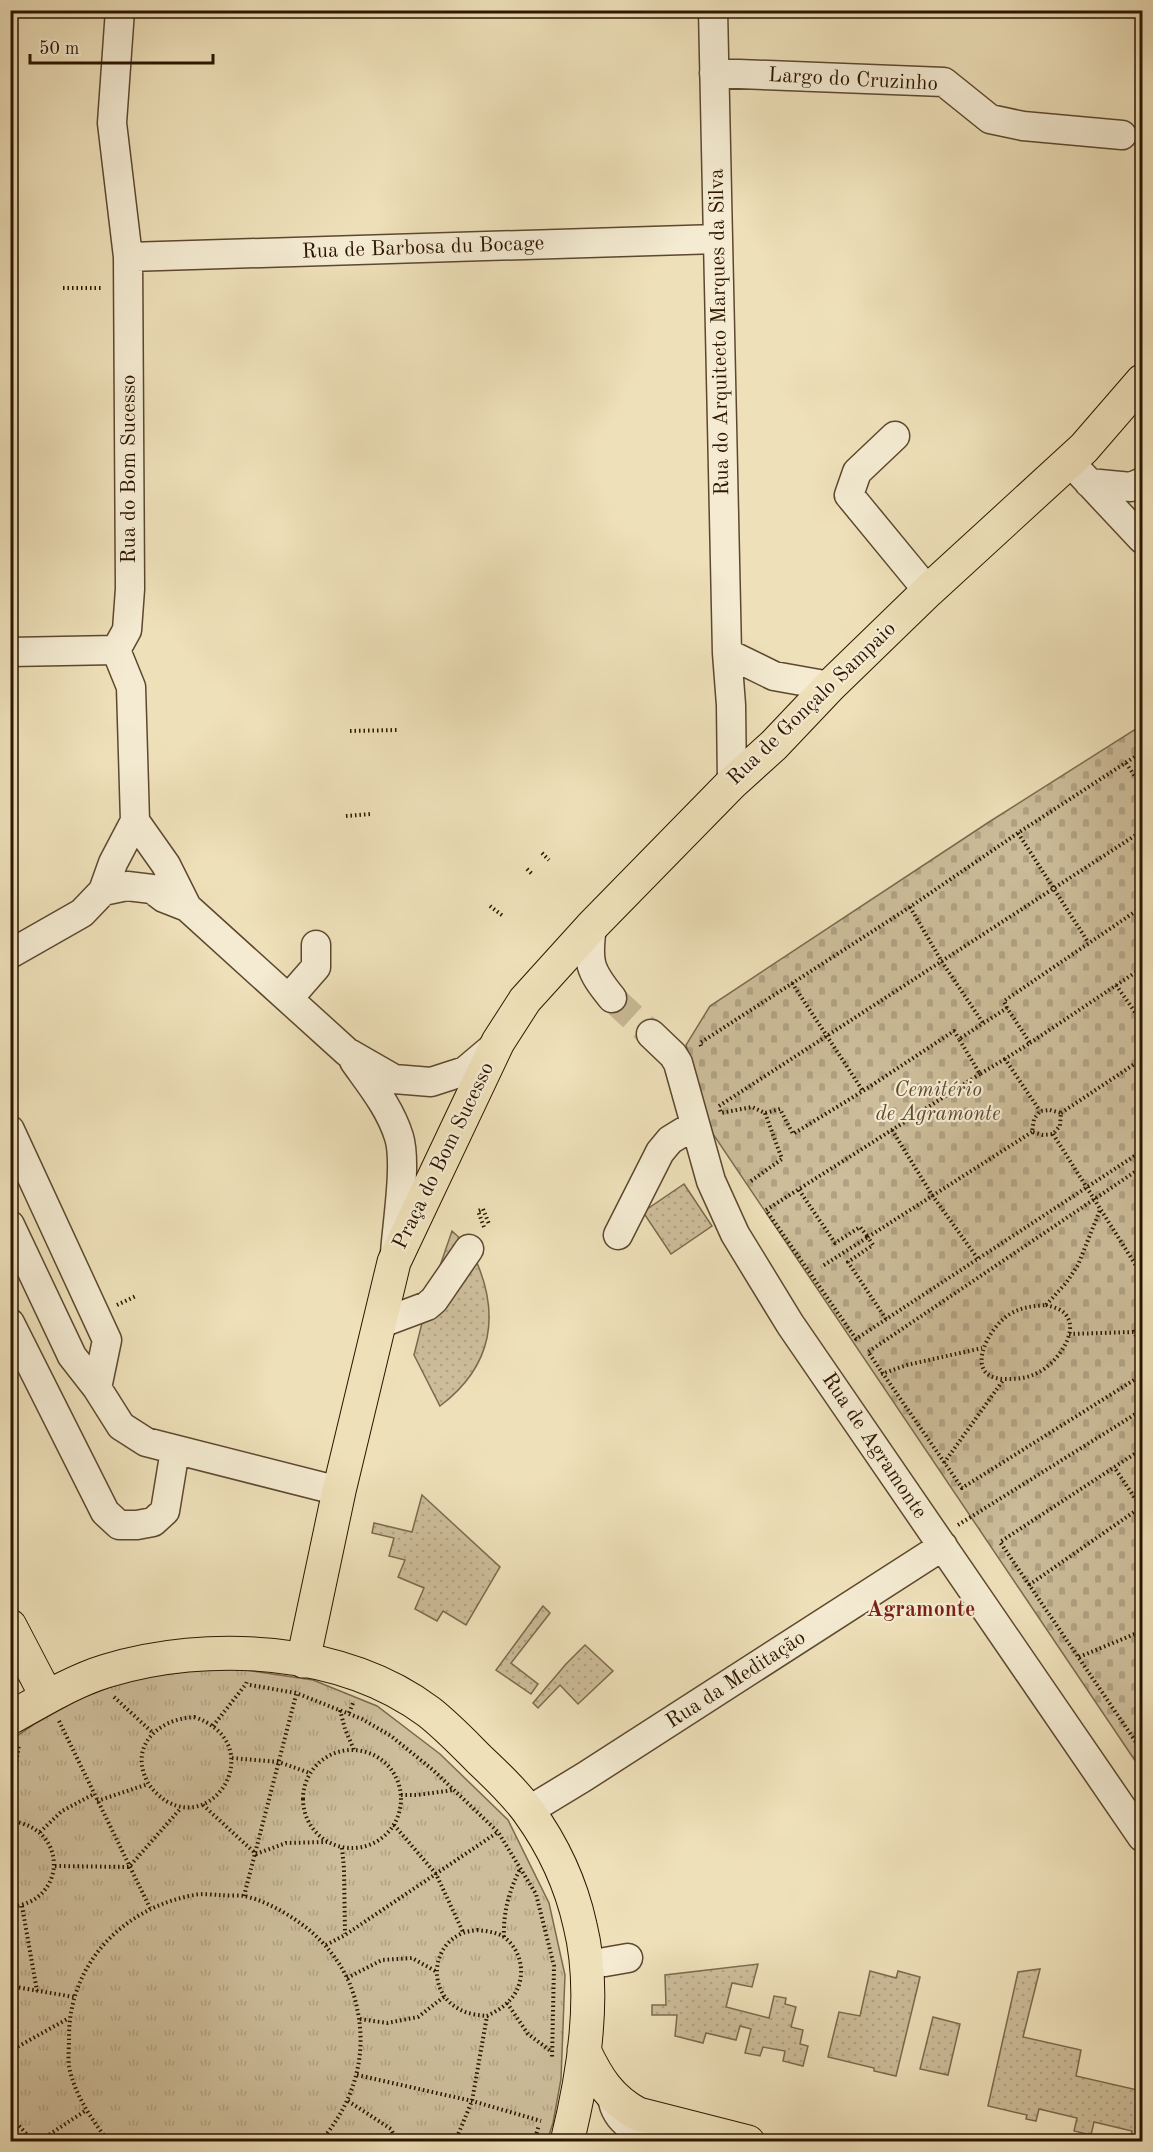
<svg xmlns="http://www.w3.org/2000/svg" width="1153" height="2152" font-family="'Old Standard TT',serif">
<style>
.grass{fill:url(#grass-dots);stroke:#7d694d;stroke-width:1.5}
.cemetery{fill:url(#cemetery-stones);stroke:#7d694d;stroke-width:1.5}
.park{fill:url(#park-tufts);stroke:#7d694d;stroke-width:1.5}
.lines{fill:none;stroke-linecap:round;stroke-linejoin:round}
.minor-tunnel{stroke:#c7b794;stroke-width:28;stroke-dasharray:28 14;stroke-linecap:butt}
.minor-casing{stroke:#5d482e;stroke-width:31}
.major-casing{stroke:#2d1500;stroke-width:35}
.path{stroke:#2d1500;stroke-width:4;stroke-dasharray:1.5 3;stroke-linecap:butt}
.minor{stroke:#f4ebd2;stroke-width:28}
.major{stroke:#eee0b9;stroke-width:33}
.labels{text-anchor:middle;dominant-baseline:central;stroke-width:4.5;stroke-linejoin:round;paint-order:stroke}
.street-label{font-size:21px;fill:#2d1500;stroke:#f4ebd2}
.park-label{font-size:21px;font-style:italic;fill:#5d472e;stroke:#f4ebd2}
.neighbourhood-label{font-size:22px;font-weight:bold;fill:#7a1f14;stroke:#f4ebd2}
</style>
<defs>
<pattern id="grass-dots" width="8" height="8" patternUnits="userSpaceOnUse" patternTransform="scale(1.5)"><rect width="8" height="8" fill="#cdbd9a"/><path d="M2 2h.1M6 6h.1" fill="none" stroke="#b0a283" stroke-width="1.8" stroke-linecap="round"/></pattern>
<pattern id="cemetery-stones" width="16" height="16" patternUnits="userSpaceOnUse" patternTransform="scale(1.5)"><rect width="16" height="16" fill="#cdbd9a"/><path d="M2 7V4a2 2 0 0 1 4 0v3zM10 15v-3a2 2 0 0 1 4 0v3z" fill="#b0a283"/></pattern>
<pattern id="park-tufts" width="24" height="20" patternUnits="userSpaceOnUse" patternTransform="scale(1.5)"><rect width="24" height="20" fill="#cdbd9a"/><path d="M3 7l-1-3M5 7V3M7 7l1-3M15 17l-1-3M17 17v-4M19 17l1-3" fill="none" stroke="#b0a283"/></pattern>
</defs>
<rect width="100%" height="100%" fill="#eee0b9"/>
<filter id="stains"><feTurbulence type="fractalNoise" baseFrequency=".00333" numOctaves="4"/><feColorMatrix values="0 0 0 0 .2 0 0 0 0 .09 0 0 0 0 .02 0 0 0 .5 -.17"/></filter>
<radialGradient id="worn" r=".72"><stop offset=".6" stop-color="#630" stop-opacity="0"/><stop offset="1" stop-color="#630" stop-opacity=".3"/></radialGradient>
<!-- grass -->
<path class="grass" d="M684,1184L712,1226L671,1254L643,1212Z
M452,1231L464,1242L431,1292Z
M474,1256C501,1314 493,1366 440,1406L414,1355L422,1323Z
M422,1495L500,1567L466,1625L443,1611L437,1621L415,1609L424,1588L398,1577L405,1560L389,1556L394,1538L372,1533L374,1523L412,1532Z
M543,1606L550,1613L511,1663L538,1684L531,1694L496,1670Z
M585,1645L613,1671L578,1704L560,1685L538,1708L533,1703L566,1664Z
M758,1964L752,1987L732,1983L726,2007L769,2018L774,1996L786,1998L785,2004L796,2007L791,2027L803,2030L800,2044L808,2046L803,2066L783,2061L785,2051L763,2047L760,2056L745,2053L751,2029L740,2026L736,2040L706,2033L703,2043L675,2036L677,2015H652V2005H666L665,1975Z
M1040,1969L1023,2037L1081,2050L1076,2076L1142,2091V2134L1138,2133L1136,2141H1130L1132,2131L1094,2122L1091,2135L1074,2131L1077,2118L1039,2109L1036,2121L1026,2119L1027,2115L988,2106L1018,1972Z
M870,1971L896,1978L898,1971L920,1977L896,2076L874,2071V2068L828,2057L839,2012L860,2016Z
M933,2017L960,2024L948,2075L920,2069Z"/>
<!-- cemetery -->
<path class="cemetery" d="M1142,725V1771L713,1134L686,1045L710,1006L989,822Z"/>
<!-- park -->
<path class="park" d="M225,1667L313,1680L377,1706L440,1754L508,1820L549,1903L565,1975L561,2079L553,2123L547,2141H11L10,1741L36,1723L77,1700L133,1678Z"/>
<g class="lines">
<!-- minor-tunnel -->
<path class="minor-tunnel" d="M612,998L651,1034"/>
<defs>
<path id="minor" d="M713,10L727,653L731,705L732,783
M714,73L944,82L990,119L1023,126L1122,135
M128,257L718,239
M895,436L857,472L849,495L928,591
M1069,461L1142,539
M1089,483L1131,487L1142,482
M116,650L127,630L130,589L128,257L112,123L120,10
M116,650L131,687L135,821L166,865L187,907
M10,652L116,650
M727,653L774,676L830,686
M103,891L127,886L152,889L164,898L187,907L347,1052L394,1079L431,1082L465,1071L497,1044
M592,926C587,962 589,970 612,998
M10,954L82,913L103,891L113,863L135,821
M289,998L316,967V945
M651,1034L673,1055L678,1063L711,1181L735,1234L790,1324L1142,1837
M354,1061C371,1085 390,1108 399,1137C407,1163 397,1224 395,1253
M10,1130L107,1340L97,1388
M10,1225L72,1356L97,1388L121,1426L146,1442L339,1491
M618,1235L660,1152L670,1140L683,1132L695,1127
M10,1323L105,1512L119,1525H137L153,1522L165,1511L175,1450
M379,1324L427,1306L434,1300L469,1249
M528,1811L584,1777L943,1546
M605,1962L628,1958
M613,2102C619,2127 645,2135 666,2142"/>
<path id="major" d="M10,1626L47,1697
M303,1661L339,1491L394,1262L498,1042L525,1000L592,926L732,783L774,745L830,686L928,591L1084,448L1142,381
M10,1718C41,1701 73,1681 106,1671C208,1640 342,1647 429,1712C448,1727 463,1743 480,1760C497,1776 514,1792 528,1811C552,1844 571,1884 580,1925C597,1993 584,2074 567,2142
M584,2050C597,2078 610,2099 638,2114L748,2142"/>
</defs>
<!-- minor casing -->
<use href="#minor" class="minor-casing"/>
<!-- major casing -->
<use href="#major" class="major-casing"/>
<!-- path -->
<path class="path" d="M63,288H103
M350,731L397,730
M1126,763L1142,787
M346,816L371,814
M1018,833L1088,942
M542,853L549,860
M527,869L533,875
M490,906L503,916
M910,907L942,962L983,1023
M792,983L863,1091
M1116,985L1142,1022
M1007,1008L1004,1001L1142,907
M1030,1043L1142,968
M701,1046L700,1043L910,907L1018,833L1142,752
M1005,1059L980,1074L959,1039L1007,1008L1030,1043L1005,1059L1040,1111
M980,1074L766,1210L856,1339L1142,1151
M719,1106L1142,831
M720,1110L721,1113L752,1107L765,1113L780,1109L793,1134L863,1091L954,1031L959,1039
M1050,1110L1061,1113L1060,1126L1053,1134L1043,1135L1032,1132L1034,1119L1040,1111Z
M1061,1113L1142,1059
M892,1130L932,1195L978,1259
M1053,1134L1142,1275
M1142,1167L868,1352L962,1488L1142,1375
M751,1181L782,1159L765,1113
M799,1190L835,1243L860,1227L868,1237L821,1267
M484,1227L478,1211L483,1209L489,1224
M117,1305L136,1296
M1046,1305C1053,1307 1062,1309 1066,1315C1080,1333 1055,1364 1039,1372C1029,1378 1018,1379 1007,1379C961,1380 987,1328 1010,1314C1022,1307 1033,1306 1046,1305Z
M1046,1305L1066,1283L1078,1265L1100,1210
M886,1319L848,1262L873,1245L868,1237L1032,1132
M1142,1325L1134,1332L1142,1348
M1069,1334L1134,1332
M881,1374L907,1365L982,1348
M1142,1449L1000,1542L1142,1751
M944,1463L1004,1379
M958,1525L1142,1410
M1029,1585L1141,1507L1114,1467
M1079,1657L1142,1631
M250,1685L296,1693L362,1719L391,1736L433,1770L498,1832L536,1894L554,1966L552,2059
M114,1697L153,1733
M340,1710L345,1729L354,1750
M349,1713L353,1703
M194,1717C268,1742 218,1832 166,1801C159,1796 151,1789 147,1781C129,1745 159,1719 194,1717Z
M59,1721L150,1908
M213,1726L246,1684L247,1681
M303 1799a49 49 0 1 1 98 0a49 49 0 1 1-98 0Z
M232,1758L279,1762L310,1773
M401,1795H417L454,1790
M97,1801L148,1784
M203,1805L256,1854L286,1843L327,1842
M10,1806L19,1744
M10,1821C69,1827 68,1902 10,1907
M394,1825L436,1874L463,1932
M40,1832L62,1811L94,1794
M342,1848L344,1869L345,1934
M55,1866L129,1867L181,1808
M244,1896L297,1691
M22,1906L37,1991
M477,1930C486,1931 496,1932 504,1937C524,1952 527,1982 510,2000C504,2007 495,2012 487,2016C478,2015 467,2014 459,2009C428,1993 430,1946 463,1933C467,1931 472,1931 477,1930Z
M504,1937C503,1913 509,1891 520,1869
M326,1945L345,1935L498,1832
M347,1978L382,1960L412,1958L437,1972
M10,1986L74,1997
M507,2003L528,2034L552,2052
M360,2019L387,2023L418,2017L445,1996
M10,2051L69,2018
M357,2075L472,2101L541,2121
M348,2101L391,2129L397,2142
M10,2116L34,2142
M38,2142L85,2111
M109,2142C92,2120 74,2094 69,2066C68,2057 69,2047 69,2039C68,1964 123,1908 194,1895C203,1893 213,1895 221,1895C228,1896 237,1895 244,1896C267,1901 290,1915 308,1929C332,1949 351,1976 357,2008C368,2057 353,2104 320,2142
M455,2142L472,2101L487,2016
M534,2142L539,2125"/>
<!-- minor -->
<use href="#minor" class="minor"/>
<!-- major -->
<use href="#major" class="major"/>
</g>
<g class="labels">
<!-- street labels -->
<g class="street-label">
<text transform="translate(853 80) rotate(3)">Largo do Cruzinho</text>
<text transform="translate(423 248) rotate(-2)">Rua de Barbosa du Bocage</text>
<text transform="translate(720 332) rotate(-91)">Rua do Arquitecto Marques da Silva</text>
<text transform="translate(129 469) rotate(-90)">Rua do Bom Sucesso</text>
<text transform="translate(812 704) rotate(-44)">Rua de Gonçalo Sampaio</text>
<text transform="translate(444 1156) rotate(-64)">Praça do Bom Sucesso</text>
<text transform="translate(874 1446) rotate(56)">Rua de Agramonte</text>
<text transform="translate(736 1680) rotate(-33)">Rua da Meditação</text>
</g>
<!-- park labels -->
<g class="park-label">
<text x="938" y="1090">Cemitério<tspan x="938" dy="24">de Agramonte</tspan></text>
</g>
<!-- neighbourhood labels -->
<g class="neighbourhood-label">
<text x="921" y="1610">Agramonte</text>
</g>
</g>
<!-- margin -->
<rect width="1153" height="2152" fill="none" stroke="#eee0b9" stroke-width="36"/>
<rect x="12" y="12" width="1129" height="2128" fill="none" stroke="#2d1500" stroke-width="3"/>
<rect x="18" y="18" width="1117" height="2116" fill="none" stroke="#2d1500" stroke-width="1.5"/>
<!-- scale -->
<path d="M30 54v9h183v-9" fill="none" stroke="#2d1500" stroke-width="3"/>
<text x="39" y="54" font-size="18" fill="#2d1500" stroke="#f4ebd2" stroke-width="4.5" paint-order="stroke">50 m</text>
<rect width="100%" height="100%" filter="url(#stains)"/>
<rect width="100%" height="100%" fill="url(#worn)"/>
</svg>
